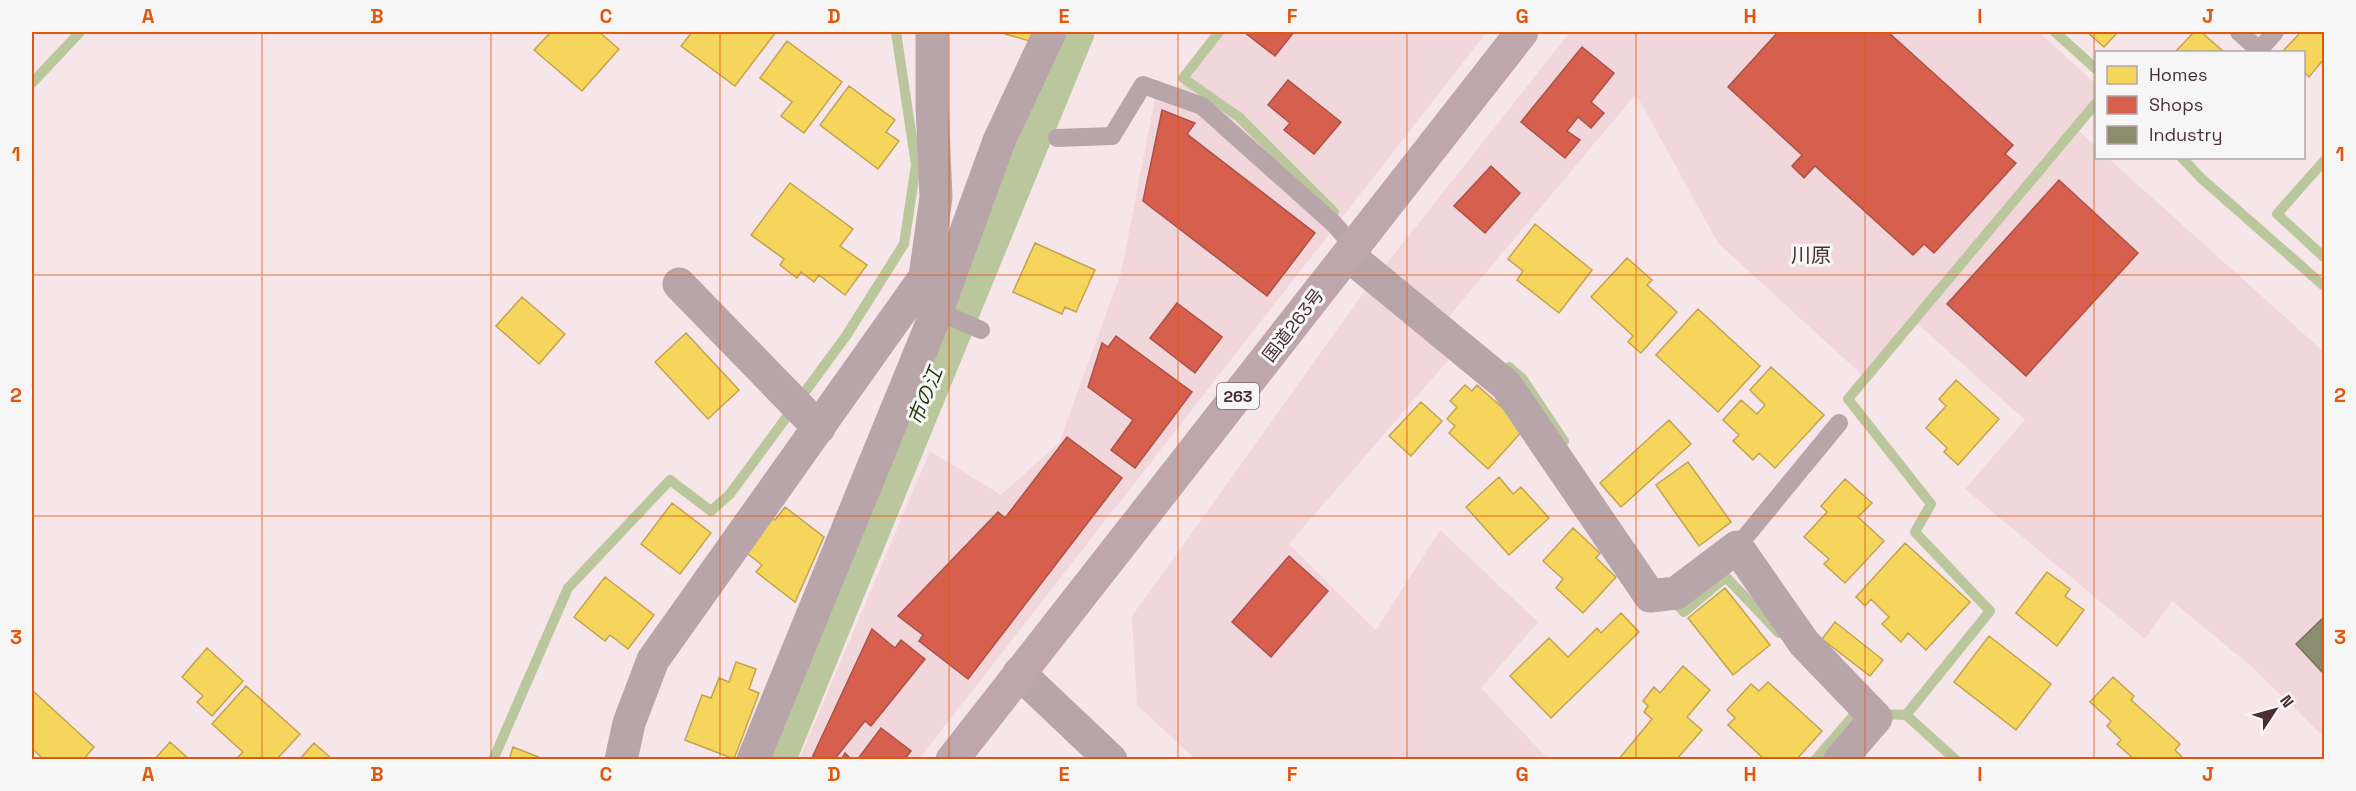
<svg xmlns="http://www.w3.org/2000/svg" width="2356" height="791" font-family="'Space Grotesk','Noto Sans JP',sans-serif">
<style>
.built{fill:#f1d7db}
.homes{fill:#f6d55c;stroke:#c2a350;stroke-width:1.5}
.shops{fill:#d6604d;stroke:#ac5146;stroke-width:1.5}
.industry{fill:#8c8c6e;stroke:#78705d;stroke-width:1.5}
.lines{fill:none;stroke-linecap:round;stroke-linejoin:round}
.stream{stroke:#bac69c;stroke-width:10}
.canal{stroke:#bac69c;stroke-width:39}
.service{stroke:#b8a5a9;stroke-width:18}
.minor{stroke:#b8a5a9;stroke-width:33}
.tertiary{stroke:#b8a5a9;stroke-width:33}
.trunk{stroke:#bda6ac;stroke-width:33}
.grid{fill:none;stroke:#e0570e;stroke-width:1.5;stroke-opacity:0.55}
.labels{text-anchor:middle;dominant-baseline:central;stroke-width:6;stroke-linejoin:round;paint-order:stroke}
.shield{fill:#f6f6f6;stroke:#7d6b6e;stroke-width:1.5}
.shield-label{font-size:16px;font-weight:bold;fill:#492f34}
.street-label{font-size:18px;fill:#492f34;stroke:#f6f6f6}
.neighbourhood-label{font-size:20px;fill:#492f34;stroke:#f6f6f6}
.water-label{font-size:20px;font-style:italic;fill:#28380a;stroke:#f6f6f6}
.neatline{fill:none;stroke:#e0570e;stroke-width:2}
.grid-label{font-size:20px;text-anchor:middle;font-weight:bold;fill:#e0570e}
</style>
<rect width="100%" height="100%" fill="#f7e6e9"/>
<!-- built -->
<path class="built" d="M1222,32H1487L919,759L799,760L930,451L1001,495L1059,443L1121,273L1155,98L1173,94Z
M1570,32H2039L2096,84V106L2078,130L2096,147V158H2108L2324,352V737L2252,667L2172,601L2145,639L1965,489L2025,420L1912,319L1862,375L1718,243L1636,94L1446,320L1463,343L1289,544L1376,630L1440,530L1538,622L1481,688L1548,759H1195L1137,705L1132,616L1365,291Z"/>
<!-- homes -->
<path class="homes" d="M551,32H599L619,49L582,91L534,50Z
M692,32H776L735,86L681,46Z
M1006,32H1033L1030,41L1005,34Z
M2087,32H2118L2104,47Z
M2194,32H2201L2224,52H2175Z
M2301,32H2324V59L2309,77L2304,72V52H2282Z
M787,41L842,82L804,133L781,116L792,102L760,78Z
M849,86L895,120L886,132L899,141L878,169L820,125Z
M790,183L853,229L840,246L867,265L845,295L819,275L814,282L801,272L797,278L780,265L784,259L751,235Z
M1535,224L1592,270L1559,313L1517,280L1523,271L1508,259Z
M1035,243L1095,270L1076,312L1065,307L1062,314L1013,292Z
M1627,258L1652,280L1647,285L1677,312L1641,353L1628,342L1633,336L1591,297Z
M522,297L565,334L539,364L496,326Z
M1698,309L1760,366L1718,412L1656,355Z
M686,333L739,390L708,419L655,362Z
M1771,367L1824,415L1775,468L1759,453L1753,460L1733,441L1739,435L1723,420L1741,400L1757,414L1765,405L1750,390Z
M1956,380L1999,419L1958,465L1944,452L1947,448L1926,428L1946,406L1939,399Z
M1465,385L1472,391L1477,385L1525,428L1488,469L1449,433L1455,426L1447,419L1457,407L1450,401Z
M1421,402L1442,421L1411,456L1389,436Z
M1669,420L1691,444L1621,507L1600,483Z
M1688,462L1731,522L1699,546L1656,485Z
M1499,477L1513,494L1521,487L1549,518L1509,555L1466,507Z
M1845,479L1872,503L1858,517L1884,541L1845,583L1824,564L1829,559L1804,537L1827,512L1821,506Z
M672,503L711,533L680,574L641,544Z
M785,507L824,537L795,602L756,572L762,565L743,550L769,516L775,520Z
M1573,528L1600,553L1596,558L1616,577L1583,613L1556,588L1563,579L1543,561Z
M1905,543L1970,602L1926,650L1908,633L1901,642L1882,624L1889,617L1871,599L1865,606L1856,597Z
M2047,572L2070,589L2065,596L2084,610L2057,646L2016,613Z
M605,577L654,615L628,649L610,635L605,641L574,617Z
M1725,588L1770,645L1733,675L1688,618Z
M1621,613L1639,632L1551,718L1510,676L1549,638L1568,657L1597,628L1601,633Z
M1835,622L1883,660L1870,676L1822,639Z
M1989,636L2051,684L2016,730L1954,682Z
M207,648L243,681L212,716L197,702L203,696L182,677Z
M736,662L756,669L749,689L759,693L734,759L685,740L702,695L711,698L719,678L729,682Z
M1683,666L1710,690L1687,717L1702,730L1676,760H1618L1652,719L1644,712L1648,706L1643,701L1654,687L1660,693Z
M2113,677L2134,696L2131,700L2180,744L2175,750L2185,760H2135L2117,744L2121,740L2107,726L2111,721L2090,702Z
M1768,682L1822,731L1796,760H1765L1728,725L1735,718L1727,710L1751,684L1759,691Z
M246,686L300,734L276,760H241L238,757L243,752L212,724Z
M32,690L94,747L83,760H44L32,748Z
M170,742L190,760H154Z
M314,743L333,760H299Z
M513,747L546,760H509Z"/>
<!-- shops -->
<path class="shops" d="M1244,32H1294L1275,56Z
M1778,32H1888L2013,145L2005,154L2016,163L1934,253L1924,244L1913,255L1815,166L1804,178L1792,166L1802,155L1728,87Z
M1582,47L1614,73L1591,102L1604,113L1591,128L1578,117L1567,131L1580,140L1565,158L1521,122Z
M1288,80L1341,122L1314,154L1284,130L1290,123L1268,105Z
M1162,110L1195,123L1187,134L1315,233L1267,296L1143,201Z
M1491,166L1520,193L1485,233L1454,206Z
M2059,180L2138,253L2026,376L1947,304Z
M1177,303L1222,337L1195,373L1150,338Z
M1116,336L1192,392L1135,468L1111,450L1133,420L1088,387L1102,343L1108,347Z
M1067,437L1122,478L968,679L919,641L923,635L898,616L998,512L1005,518Z
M1289,556L1328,591L1271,657L1232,622Z
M872,629L895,648L901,640L925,659L871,726L865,721L834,760H811Z
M881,728L911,751L904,760H857Z
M845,753L852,760H841Z"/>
<!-- industry -->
<path class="industry" d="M2324,617V674L2296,644Z"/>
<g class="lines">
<!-- stream -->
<path class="stream" d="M1219,32L1183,78L1239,117L1334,212
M2055,32L2096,69
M32,83L80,32
M2182,158L2202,179L2324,286
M2324,161L2277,214L2324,257
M1509,367L1522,378L1564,441
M1672,599L1684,612L1726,577L1779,633
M1880,714L1906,715L1956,760
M1906,715L1990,611L1915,532L1931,504L1848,399L2096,103
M493,760L568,588L670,480L711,511L730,494L846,336L904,244L916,165L896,32
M1815,760L1855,714"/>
<!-- canal -->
<path class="canal" d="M776,760L1075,32"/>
<!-- service -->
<path class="service" d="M2239,32L2259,50L2275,32
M1057,138L1112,136L1143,85L1202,106L1334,224L1354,247
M931,308L981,330
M1737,547L1839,423"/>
<!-- minor -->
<path class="minor" d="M1348,255L1506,385L1650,596L1676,593L1737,547L1804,643L1876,718L1840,760
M679,284L819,428
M621,760L629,723L653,660L925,277L936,197L932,106V32
M753,760L937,311L999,141L1050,32"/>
<!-- tertiary -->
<path class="tertiary" d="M1019,673L1111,760"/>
<!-- trunk -->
<path class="trunk" d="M952,760L1522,32"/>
</g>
<!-- grid -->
<path class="grid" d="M262,32V760M491,32V760M720,32V760M949,32V760M1178,32V760M1407,32V760M1636,32V760M1865,32V760M2094,32V760M32,275H2324M32,516H2324"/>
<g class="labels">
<!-- shield labels -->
<rect class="shield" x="1217" y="383" width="42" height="26" rx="4.5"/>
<g class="shield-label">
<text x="1238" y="396">263</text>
</g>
<!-- street labels -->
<g class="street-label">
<text transform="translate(1293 325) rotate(-52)">国道263号</text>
</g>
<!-- neighbourhood labels -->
<g class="neighbourhood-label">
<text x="1811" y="255">川原</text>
</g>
<!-- water labels -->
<g class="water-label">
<text transform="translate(925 396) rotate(-68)">市の江</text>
</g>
</g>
<!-- border -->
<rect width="2356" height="791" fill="none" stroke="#f6f6f6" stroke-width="66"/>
<!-- legend -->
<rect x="2095" y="51" width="210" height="108" fill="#f6f6f6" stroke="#b1a6a8" stroke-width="1.5"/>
<rect x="2107" y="66" width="30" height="18" fill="#f6d55c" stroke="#b1a6a8" stroke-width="1.5"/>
<text x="2149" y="81" font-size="18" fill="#492f34">Homes</text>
<rect x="2107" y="96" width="30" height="18" fill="#d6604d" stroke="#b1a6a8" stroke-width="1.5"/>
<text x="2149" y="111" font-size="18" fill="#492f34">Shops</text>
<rect x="2107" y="126" width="30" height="18" fill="#8c8c6e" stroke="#b1a6a8" stroke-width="1.5"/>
<text x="2149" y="141" font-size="18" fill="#492f34">Industry</text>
<!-- north arrow -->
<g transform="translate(2275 710) rotate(54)" stroke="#f6f6f6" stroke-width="4.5" paint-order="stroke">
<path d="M0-4.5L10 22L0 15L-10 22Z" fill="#492f34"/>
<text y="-9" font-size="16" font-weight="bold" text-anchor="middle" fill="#492f34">N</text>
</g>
<rect x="33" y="33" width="2290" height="725" class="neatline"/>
<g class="grid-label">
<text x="148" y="23">A</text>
<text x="377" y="23">B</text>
<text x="606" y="23">C</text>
<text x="834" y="23">D</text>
<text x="1064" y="23">E</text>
<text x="1292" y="23">F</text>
<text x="1522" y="23">G</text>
<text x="1750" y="23">H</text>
<text x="1980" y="23">I</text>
<text x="2208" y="23">J</text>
<text x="16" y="161">1</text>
<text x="2340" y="161">1</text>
<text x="16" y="402">2</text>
<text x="2340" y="402">2</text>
<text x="16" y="644">3</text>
<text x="2340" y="644">3</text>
<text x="148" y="781">A</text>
<text x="377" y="781">B</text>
<text x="606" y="781">C</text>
<text x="834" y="781">D</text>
<text x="1064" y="781">E</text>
<text x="1292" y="781">F</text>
<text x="1522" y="781">G</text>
<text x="1750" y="781">H</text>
<text x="1980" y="781">I</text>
<text x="2208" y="781">J</text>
</g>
</svg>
